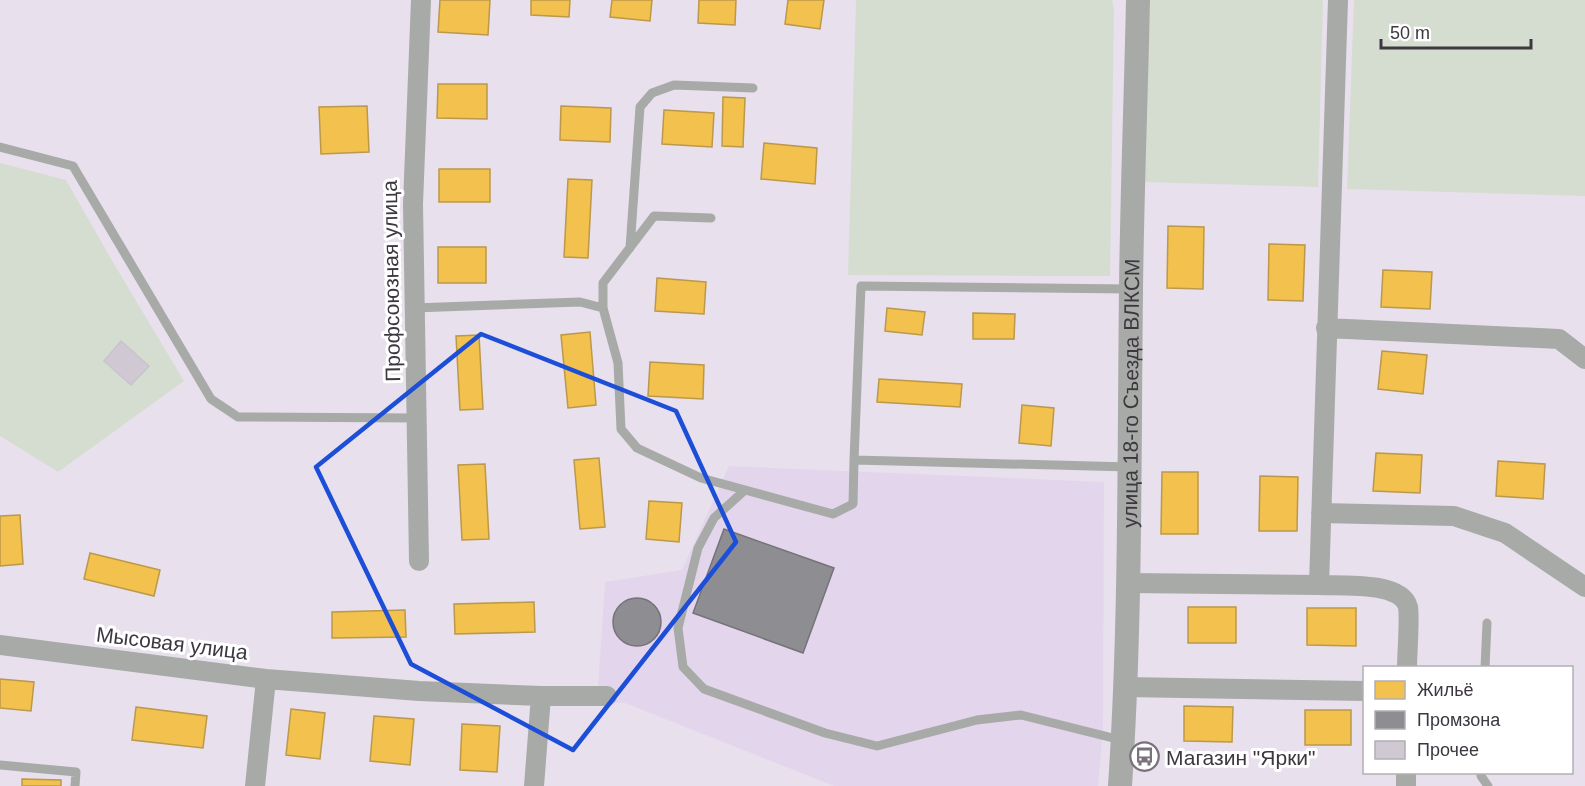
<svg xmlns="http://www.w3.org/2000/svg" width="1585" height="786" font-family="Helvetica,sans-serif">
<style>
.built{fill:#e3d6ec}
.green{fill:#d5ddd1}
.homes{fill:#f2c14e;stroke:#bc984a;stroke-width:1.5}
.industry{fill:#8d8d92;stroke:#757379;stroke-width:1.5}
.building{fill:#d0c9d3;stroke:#c9c3cd;stroke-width:1.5}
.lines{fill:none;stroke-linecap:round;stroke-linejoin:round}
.service{stroke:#a7aaa6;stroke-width:9}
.minor{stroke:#a7aaa6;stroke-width:20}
.tertiary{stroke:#a7aaa6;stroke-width:24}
.marked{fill:none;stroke:#1d4ed8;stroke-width:4.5;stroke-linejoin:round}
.labels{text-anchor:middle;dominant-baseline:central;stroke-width:6;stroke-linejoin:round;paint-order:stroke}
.street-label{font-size:21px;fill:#3d3740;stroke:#fff}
.poi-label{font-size:21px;fill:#3d3740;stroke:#fff;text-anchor:start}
</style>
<rect width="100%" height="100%" fill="#e8e0ed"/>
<!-- built -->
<path class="built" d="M729,466L1104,482L1103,728L1098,786H834L625,703L597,702L605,582L682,570Z"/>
<!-- green -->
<path class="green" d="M856,0H1112L1114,9L1110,276L848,275Z
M1150,0H1323L1318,187L1144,182Z
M1354,0H1585V196L1347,189Z
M0,163L66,180L114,264L184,381L58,472L0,436Z"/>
<!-- homes -->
<path class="homes" d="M440,0H490L488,35L438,32Z
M531,0H570L569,17L531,15Z
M612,0H652L650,21L610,17Z
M699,0H736L735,25L698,23Z
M788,0H824L820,29L785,24Z
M438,84H487V119L437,118Z
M723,97L745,98L743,147L722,146Z
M367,106L369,152L321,154L319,107Z
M561,106L611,108L610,142L560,140Z
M664,110L714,113L712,147L662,144Z
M764,143L817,148L815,184L761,179Z
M439,169H490V202H439Z
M568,179L592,180L588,258L564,257Z
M1168,226L1204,227L1203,289L1167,288Z
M1269,244L1305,245L1303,301L1268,300Z
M438,247H486V283H438Z
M1383,270L1432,272L1430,309L1381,307Z
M657,278L706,282L704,314L655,311Z
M887,308L925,312L922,335L885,331Z
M973,313L1015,314L1014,339H973Z
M590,332L596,405L568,408L561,335Z
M479,335L483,409L460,410L456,336Z
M1382,351L1427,355L1423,394L1378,389Z
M650,362L704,365L703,399L648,396Z
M879,379L962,384L960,407L877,402Z
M1022,405L1054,408L1051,446L1019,443Z
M1376,453L1422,455L1420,493L1373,491Z
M599,458L605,527L580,529L574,460Z
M1498,461L1545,464L1543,499L1496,496Z
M485,464L489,539L462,540L458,465Z
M1162,472H1198V534H1161Z
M1260,476L1298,477L1297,531H1259Z
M649,501L682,503L679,542L646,539Z
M20,515L23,564L0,566V516Z
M90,553L160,570L154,596L84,579Z
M534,602L535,632L455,634L454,604Z
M1188,607H1236V643H1188Z
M1307,608H1356V646L1307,645Z
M405,610L406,637L332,638V612Z
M0,679L34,682L31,711L0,708Z
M1184,706L1233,707L1232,742L1184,741Z
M136,707L207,716L203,748L132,740Z
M291,709L325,713L320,759L286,755Z
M1305,710H1351V745H1305Z
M374,716L414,719L410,765L370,761Z
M462,724L500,726L497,772L460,770Z
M22,779L61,780V786H22Z"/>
<!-- industry -->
<path class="industry" d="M724,529L834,568L803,653L693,613Z
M613 622a24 24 0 1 1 48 0a24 24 0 1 1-48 0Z"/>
<!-- building -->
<path class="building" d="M121,341L149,366L131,385L104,361Z"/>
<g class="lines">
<!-- service -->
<path class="service" d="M0,147L73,166L211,399L238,417L417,418
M630,248L640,107L652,93L674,85L753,88
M1129,289L861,286L854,460L1130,467
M414,308L580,302L603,308L618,363L621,429L637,448L701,478L833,514L853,504L854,460
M603,308V283L654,216L711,218
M745,490L714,518L698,548L678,628L683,667L704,689L825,733L877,746L977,720L1021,715L1121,740
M1485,668L1487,623
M0,765L76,772L75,786
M1481,772V776L1488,786"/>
<!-- minor -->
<path class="minor" d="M1326,328L1559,339L1585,359
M1321,513L1454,516L1505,533L1585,587
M419,561L413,204L421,0
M1127,583L1319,585L1338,0
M1319,585C1341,586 1401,581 1408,607C1410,619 1407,654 1407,668
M0,645L266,679L255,786
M266,679L419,691L541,696L534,786
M1125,687L1364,691
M541,696H607
M1406,786V772"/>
<!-- tertiary -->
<path class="tertiary" id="s1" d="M1120,786C1131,621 1129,456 1131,291C1132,194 1136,97 1138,0"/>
</g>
<!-- marked area -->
<path class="marked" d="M481,334L676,411L736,542L573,750L411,664L316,467Z"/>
<!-- icons -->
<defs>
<symbol id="bus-ring" viewBox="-11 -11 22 22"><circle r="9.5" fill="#fff" stroke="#79727d" stroke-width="1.5"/><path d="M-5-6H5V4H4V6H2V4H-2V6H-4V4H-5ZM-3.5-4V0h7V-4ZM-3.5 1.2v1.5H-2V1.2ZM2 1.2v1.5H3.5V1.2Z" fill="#79727d"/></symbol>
</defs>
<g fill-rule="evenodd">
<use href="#bus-ring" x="1128" y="740" width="33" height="33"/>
</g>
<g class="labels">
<!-- street labels -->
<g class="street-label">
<text transform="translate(391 281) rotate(-91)">Профсоюзная улица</text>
<text stroke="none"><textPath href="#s1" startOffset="393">улица 18-го Съезда ВЛКСМ</textPath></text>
<text transform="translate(172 643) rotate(7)">Мысовая улица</text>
</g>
<!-- poi labels -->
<g class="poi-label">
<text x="1166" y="757">Магазин "Ярки"</text>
</g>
</g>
<!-- legend -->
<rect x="1363" y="666" width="210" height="108" fill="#ffffff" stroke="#b1afb3" stroke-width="1.5"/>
<rect x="1375" y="681" width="30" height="18" fill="#f2c14e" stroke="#b1afb3" stroke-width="1.5"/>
<text x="1417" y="696" font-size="18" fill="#3d3740">Жильё</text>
<rect x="1375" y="711" width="30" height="18" fill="#8d8d92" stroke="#b1afb3" stroke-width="1.5"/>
<text x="1417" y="726" font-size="18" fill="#3d3740">Промзона</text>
<rect x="1375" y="741" width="30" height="18" fill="#d0c9d3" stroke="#b1afb3" stroke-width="1.5"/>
<text x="1417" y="756" font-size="18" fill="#3d3740">Прочее</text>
<!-- scale -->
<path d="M1381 39v9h150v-9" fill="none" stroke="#3d3740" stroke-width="3"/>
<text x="1390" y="39" font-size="18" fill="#3d3740" stroke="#ffffff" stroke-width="4.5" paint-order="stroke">50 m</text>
</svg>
